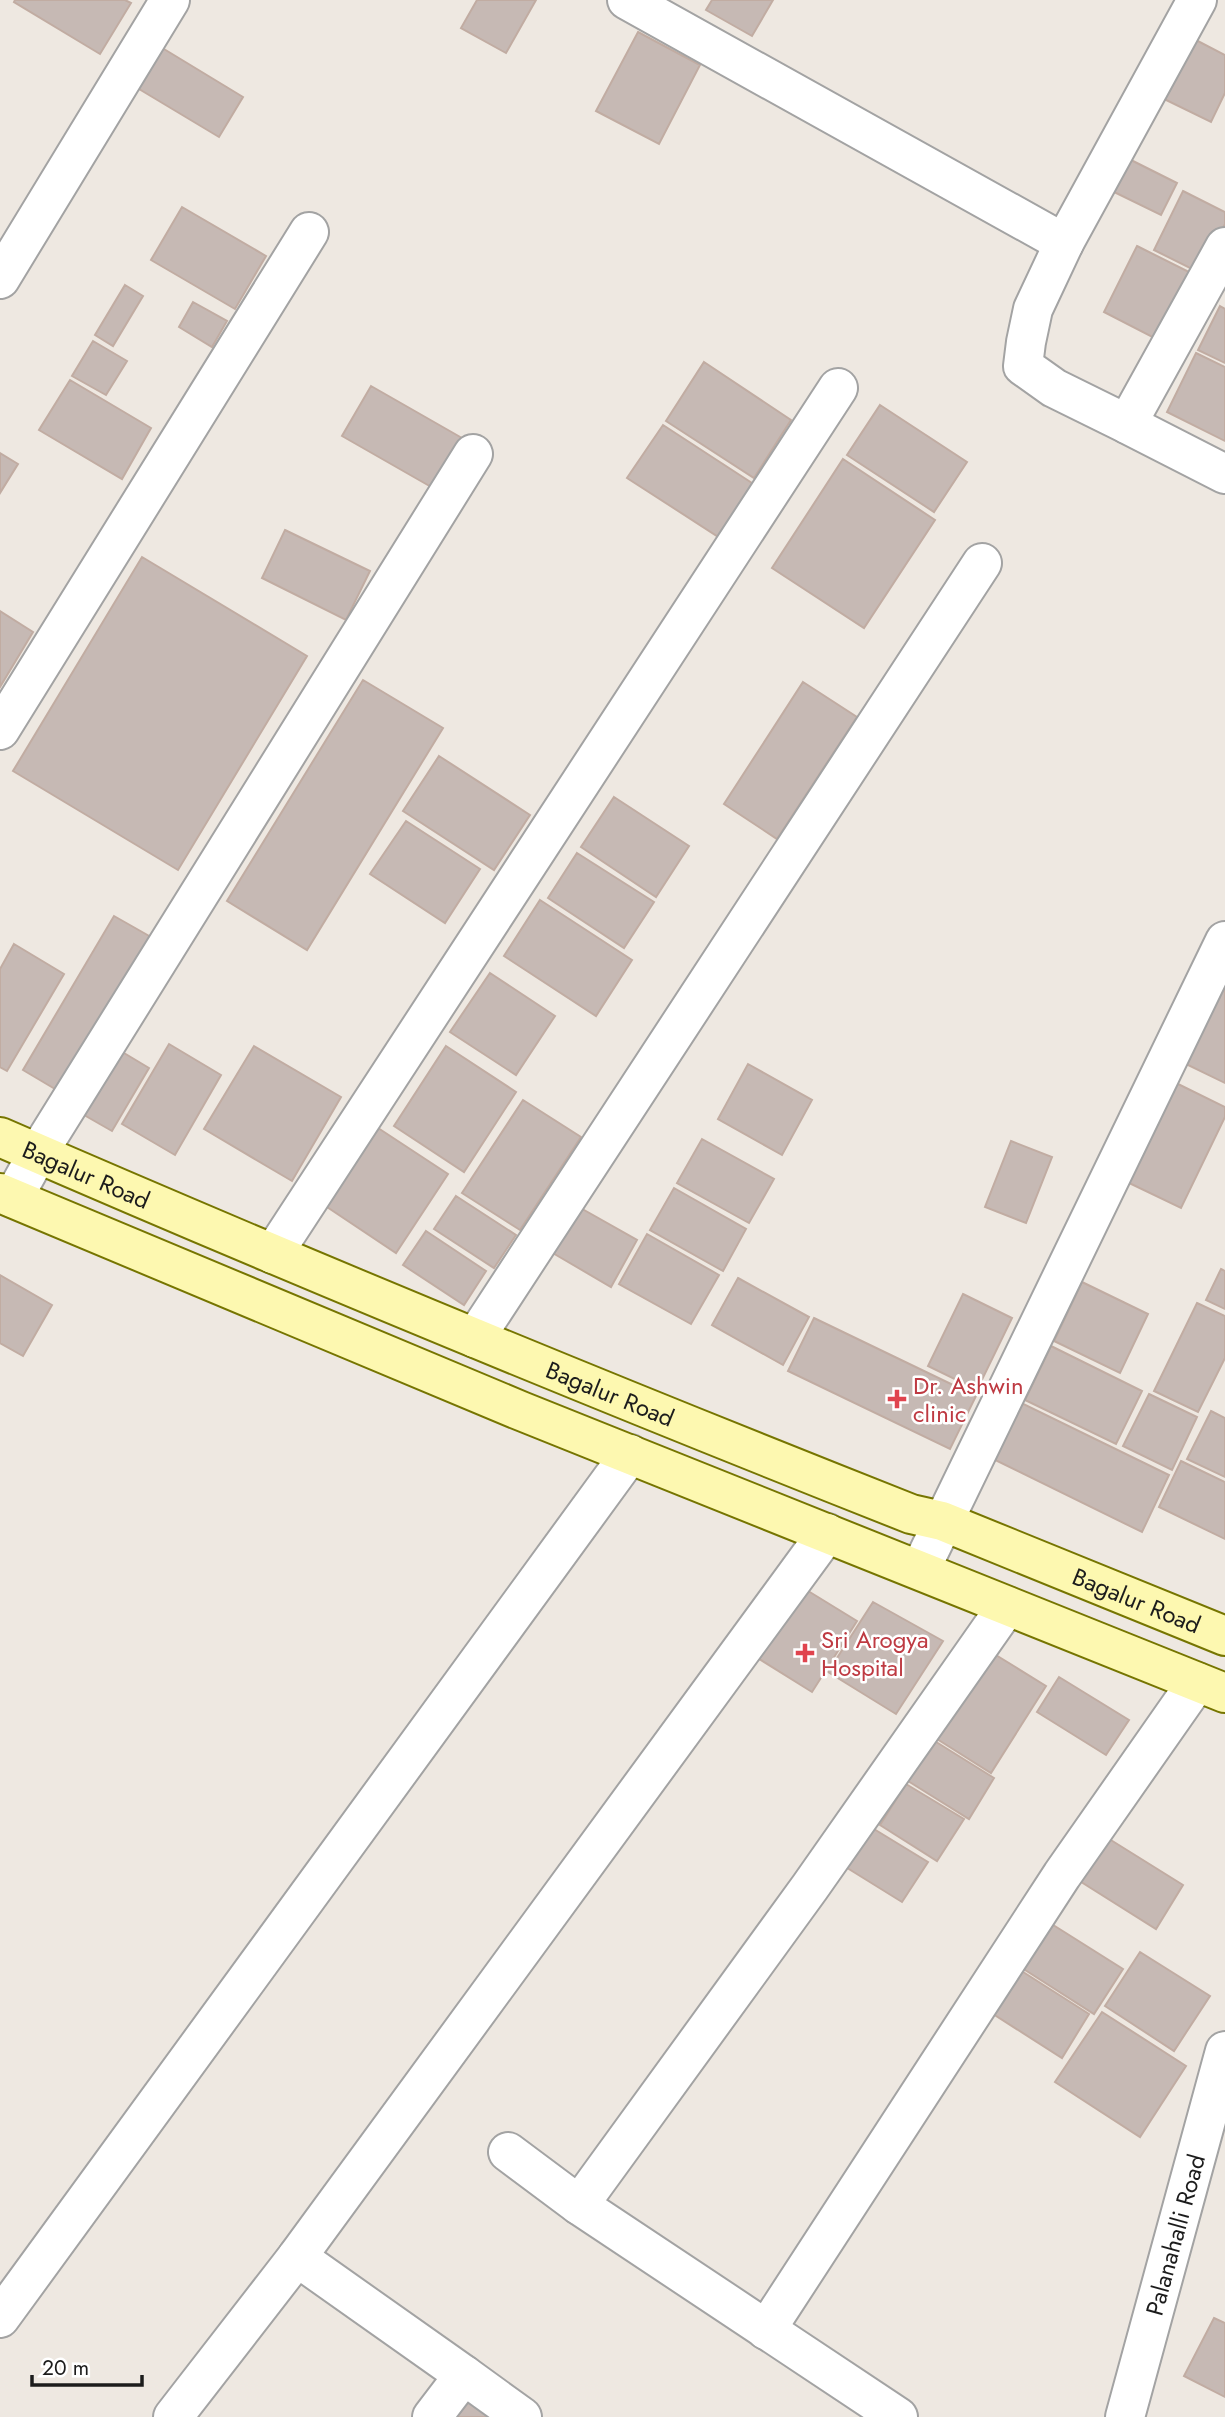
<svg xmlns="http://www.w3.org/2000/svg" width="1225" height="2417" font-family="Jost,sans-serif">
<style>
.building{fill:#c6b9b4;stroke:#c1aca2;stroke-width:2}
.lines{fill:none;stroke-linecap:round;stroke-linejoin:round}
.minor-casing{stroke:#a3a3a3;stroke-width:42}
.secondary-casing{stroke:#767500;stroke-width:42}
.minor{stroke:#fff;stroke-width:38}
.secondary{stroke:#fdf8b0;stroke-width:38}
.health-dot{fill:#e0444e;stroke:#fff;stroke-width:2.5}
.labels{text-anchor:middle;dominant-baseline:central;stroke-width:5;stroke-linejoin:round;paint-order:stroke}
.street-label{font-size:24px;fill:#1c1c1c;stroke:#fff}
.health-label{font-size:24px;fill:#be3a42;stroke:#fff;text-anchor:start}
</style>
<rect width="100%" height="100%" fill="#eee8e1"/>
<!-- building -->
<path class="building" d="M15,0H125L131,3L100,54L14,2Z
M477,0H536L506,53L461,28Z
M712,0H773L752,36L706,10Z
M638,32L700,65L659,144L596,111Z
M1192,38L1225,55V93L1211,122L1162,98Z
M159,46L243,97L219,137L134,86Z
M1129,159L1177,183L1161,215L1112,191Z
M1183,191L1225,212V224L1200,273L1154,250Z
M182,207L266,256L235,309L151,260Z
M1137,246L1195,275L1162,342L1104,312Z
M125,285L143,296L113,346L95,335Z
M193,302L227,321L212,347L179,327Z
M1220,306L1225,309V363L1198,350Z
M93,341L127,361L106,395L72,376Z
M1196,353L1225,367V441L1167,412Z
M704,362L791,420L754,478L666,421Z
M70,380L151,428L122,479L39,430Z
M371,386L462,438L433,488L342,436Z
M880,405L967,462L934,512L847,455Z
M663,425L755,485L720,538L627,478Z
M0,453L18,464L0,493Z
M843,459L935,520L864,628L772,568Z
M285,530L370,571L346,620L262,578Z
M142,557L307,656L178,870L13,771Z
M0,611L33,632L0,687Z
M363,680L443,728L307,950L227,901Z
M803,682L857,717L777,839L724,804Z
M439,756L530,815L494,870L403,811Z
M614,797L689,846L656,897L581,847Z
M406,821L480,869L445,923L370,874Z
M577,853L654,902L624,948L548,898Z
M540,900L632,960L596,1016L504,956Z
M114,916L151,937L60,1092L23,1070Z
M14,944L64,974L7,1071L0,1067V969Z
M490,973L555,1016L516,1075L450,1032Z
M1224,987L1225,988V1083L1186,1064Z
M169,1044L221,1075L175,1155L122,1124Z
M254,1046L341,1097L292,1181L204,1129Z
M446,1046L516,1092L464,1172L394,1126Z
M114,1047L149,1068L112,1131L77,1111Z
M748,1064L812,1100L782,1155L718,1119Z
M1176,1083L1225,1107V1117L1181,1208L1127,1182Z
M523,1100L581,1137L520,1230L462,1193Z
M375,1126L448,1174L396,1253L324,1205Z
M702,1139L774,1179L749,1223L677,1183Z
M1011,1141L1052,1157L1026,1223L985,1207Z
M674,1188L746,1229L723,1271L650,1230Z
M456,1196L516,1235L494,1268L434,1229Z
M577,1206L637,1240L611,1287L551,1252Z
M426,1231L486,1271L464,1305L403,1265Z
M647,1234L719,1275L691,1324L619,1284Z
M1221,1269L1225,1271V1309L1206,1300Z
M0,1275L52,1305L23,1356L0,1343Z
M738,1278L809,1317L783,1365L712,1325Z
M1082,1282L1148,1314L1120,1373L1054,1341Z
M963,1294L1012,1318L977,1390L928,1366Z
M1197,1303L1225,1316V1358L1198,1412L1154,1391Z
M814,1318L976,1396L950,1449L788,1371Z
M1051,1346L1142,1391L1116,1444L1025,1400Z
M1149,1394L1197,1417L1172,1470L1123,1446Z
M1013,1399L1169,1475L1142,1532L985,1455Z
M1211,1411L1225,1418V1477L1187,1459Z
M1181,1461L1225,1482V1539L1159,1507Z
M800,1586L857,1621L812,1692L756,1657Z
M873,1602L943,1641L896,1714L828,1672Z
M991,1652L1046,1686L991,1773L937,1739Z
M1059,1677L1129,1720L1106,1755L1037,1712Z
M933,1740L994,1778L969,1819L908,1781Z
M906,1784L964,1819L937,1861L880,1825Z
M869,1826L928,1862L902,1902L844,1866Z
M1106,1837L1183,1885L1156,1929L1078,1880Z
M1050,1923L1123,1969L1094,2014L1022,1968Z
M1140,1952L1210,1996L1174,2051L1105,2006Z
M1020,1970L1089,2014L1062,2058L993,2014Z
M1102,2012L1186,2066L1140,2137L1055,2082Z
M1214,2318L1225,2323V2397L1184,2376Z
M456,2391L493,2417H437Z"/>
<g class="lines">
<defs>
<g id="minor">
<path d="M627,0L1064,243"/>
<path d="M1225,247L1127,424L1225,474"/>
<path d="M0,279L170,0"/>
<path d="M1127,424L1054,388L1023,366L1026,342L1033,309L1064,243L1197,0"/>
<path d="M0,730L309,232"/>
<path d="M13,1198L38,1153L473,454"/>
<path d="M273,1254L838,388"/>
<path d="M475,1338L982,563"/>
<path d="M920,1570L1225,941"/>
<path d="M508,2152L579,2205L898,2417"/>
<path d="M579,2205L810,1887L1007,1606"/>
<path d="M297,2257L464,2375"/>
<path d="M0,2318L630,1454"/>
<path d="M766,2330L1062,1875L1197,1682"/>
<path d="M173,2417L297,2257L827,1533"/>
<path d="M432,2417L464,2375L522,2417"/>
<path id="s1" d="M1125,2417L1225,2051"/>
</g>
<g id="secondary">
<path id="s2" d="M0,1137C301,1268 605,1393 911,1514L942,1521L1225,1636"/>
<path d="M0,1193L521,1411L1225,1693"/>
</g>
</defs>
<!-- minor casing -->
<use href="#minor" class="minor-casing"/>
<!-- secondary casing -->
<use href="#secondary" class="secondary-casing"/>
<!-- minor -->
<use href="#minor" class="minor"/>
<!-- secondary -->
<use href="#secondary" class="secondary"/>
</g>
<!-- markers -->
<g class="health-dot">
<path d="M893.5 1388.5h7v7h7v7h-7v7h-7v-7h-7v-7h7z"/>
<path d="M801.5 1642.5h7v7h7v7h-7v7h-7v-7h-7v-7h7z"/>
</g>
<g class="labels">
<!-- street labels -->
<g class="street-label">
<text stroke="none"><textPath href="#s2" startOffset="94">Bagalur Road</textPath></text>
<text stroke="none"><textPath href="#s2" startOffset="662">Bagalur Road</textPath></text>
<text stroke="none"><textPath href="#s2" startOffset="1228">Bagalur Road</textPath></text>
<text stroke="none"><textPath href="#s1" startOffset="189">Palanahalli Road</textPath></text>
</g>
<!-- health labels -->
<g class="health-label">
<text x="913" y="1385">Dr. Ashwin<tspan x="913" dy="28">clinic</tspan></text>
<text x="821" y="1639">Sri Arogya<tspan x="821" dy="28">Hospital</tspan></text>
</g>
</g>
<!-- scale -->
<path d="M32 2375v10h110v-10" fill="none" stroke="#1c1c1c" stroke-width="3.5"/>
<text x="42" y="2375" font-size="21" fill="#1c1c1c" stroke="#ffffff" stroke-width="5" paint-order="stroke">20 m</text>
</svg>
